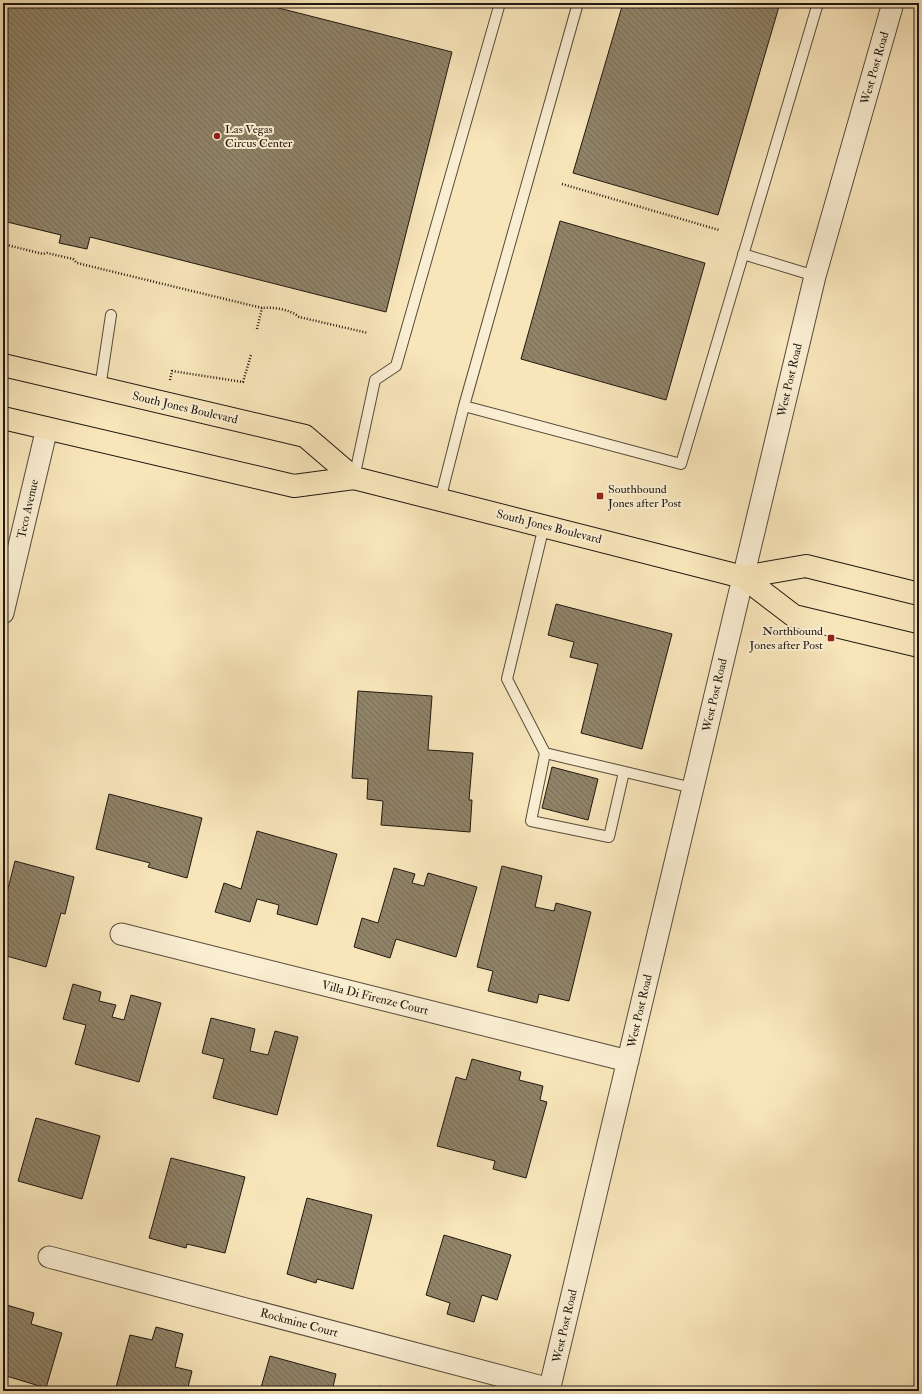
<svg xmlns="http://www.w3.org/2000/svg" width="922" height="1394" font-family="'IM FELL Double Pica',serif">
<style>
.building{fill:url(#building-back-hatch);stroke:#201910}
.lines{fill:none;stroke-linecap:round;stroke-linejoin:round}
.lane-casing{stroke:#564c3a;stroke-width:12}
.street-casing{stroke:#564c3a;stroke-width:23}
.primary-casing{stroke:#201910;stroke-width:24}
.path{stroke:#201910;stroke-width:2.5;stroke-dasharray:1 2;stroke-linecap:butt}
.lane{stroke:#faeed2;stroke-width:10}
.street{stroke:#faeed2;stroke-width:21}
.primary{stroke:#f8e5ba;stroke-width:22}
.poi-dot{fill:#8f2418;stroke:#faeed2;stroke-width:1.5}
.labels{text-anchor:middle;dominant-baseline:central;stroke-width:4;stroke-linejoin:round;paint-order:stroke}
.street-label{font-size:12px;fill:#201910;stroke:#faeed2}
.poi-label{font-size:12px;fill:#201910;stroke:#faeed2;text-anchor:start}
</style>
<defs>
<pattern id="building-back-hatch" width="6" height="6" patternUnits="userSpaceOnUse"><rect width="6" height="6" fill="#908368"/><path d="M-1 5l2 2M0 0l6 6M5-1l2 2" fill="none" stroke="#756a54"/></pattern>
</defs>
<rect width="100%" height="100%" fill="#f8e5ba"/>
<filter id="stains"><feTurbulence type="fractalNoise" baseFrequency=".005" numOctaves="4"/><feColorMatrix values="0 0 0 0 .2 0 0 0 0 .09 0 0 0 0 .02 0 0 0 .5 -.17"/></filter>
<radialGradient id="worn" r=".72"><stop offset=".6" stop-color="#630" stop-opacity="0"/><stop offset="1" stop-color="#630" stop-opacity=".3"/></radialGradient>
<!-- building -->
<path class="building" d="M3,3H259L452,52L386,312L90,237L87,249L59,243L61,235L3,221Z
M623,3H780L718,215L573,173Z
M560,221L705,263L666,400L521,359Z
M556,604L672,634L642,749L581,733L598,664L570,657L574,642L548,635Z
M358,691L432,696L428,750L473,753L469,800H472L470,832L381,825L383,801L367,799L368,779L352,778Z
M552,767L598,779L588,820L542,808Z
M109,794L202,818L187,878L148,867L150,863L96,849Z
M257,831L337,854L317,925L277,914L279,905L257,899L250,922L215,912L224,883L241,889Z
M15,861L74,877L65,914L61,913L46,967L3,955V908Z
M502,866L542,876L535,907L554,911L556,903L591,912L569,1001L539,994L537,1003L488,991L493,971L477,967Z
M394,868L415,874L412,883L424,886L428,873L477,887L456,957L396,939L390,958L354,947L362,918L378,923Z
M73,984L101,992L99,1001L116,1005L112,1017L124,1020L131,995L161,1003L139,1082L75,1064L86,1025L63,1019Z
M211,1018L255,1029L250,1051L268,1055L275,1031L298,1037L277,1115L213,1098L224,1059L202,1053Z
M472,1059L521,1072L519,1080L543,1086L540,1100L547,1102L526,1178L493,1169L495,1161L437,1146L456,1077L466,1080Z
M36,1118L100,1136L82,1199L18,1181Z
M171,1158L245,1177L225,1253L187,1244L186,1248L149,1238Z
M307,1198L372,1215L353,1289L317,1279L316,1283L287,1274Z
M444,1235L511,1255L497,1300L482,1295L474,1322L447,1314L450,1303L426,1295Z
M3,1304L34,1313L31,1324L62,1333L46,1388L3,1375Z
M156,1327L183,1334L175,1367L192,1371L187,1391H115L130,1335L152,1340Z
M270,1356L336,1374L332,1391H260Z
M379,1386L396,1390V1391H378Z"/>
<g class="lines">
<defs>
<path id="lane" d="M743,254L815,276
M100,388L111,315
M464,406L578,3
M354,478L375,380L396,366L500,3
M440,500L464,406L681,464L818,3
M544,526L507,679L545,753L693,788
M545,753L531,821L609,837L624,772"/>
<path id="street" d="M3,613L47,428
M121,934L628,1061
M49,1257L550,1389
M549,1391L815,276L893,3"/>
<path id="primary" d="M3,365L305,436L354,478
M3,418L294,486L354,478L743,577L794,616L919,646
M743,577L806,566L919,594"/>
</defs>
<!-- lane casing -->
<use href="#lane" class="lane-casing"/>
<!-- street casing -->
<use href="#street" class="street-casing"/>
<!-- primary casing -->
<use href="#primary" class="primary-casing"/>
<!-- path -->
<path class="path" d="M562,184L719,230
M3,244L43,254L47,253L73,259L77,263L262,308C273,307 290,309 299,317L368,333
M257,329L262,308
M170,380L172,371L243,382L251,355"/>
<!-- lane -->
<use href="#lane" class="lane"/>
<!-- street -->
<use href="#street" class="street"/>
<!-- primary -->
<use href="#primary" class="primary"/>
</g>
<!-- markers -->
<g class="poi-dot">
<circle cx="217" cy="136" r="4"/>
<rect x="596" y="492" width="8" height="8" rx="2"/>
<rect x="827" y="634" width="8" height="8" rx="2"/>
</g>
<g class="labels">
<!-- street labels -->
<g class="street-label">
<text transform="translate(875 68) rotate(-74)">West Post Road</text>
<text transform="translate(790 380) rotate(-77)">West Post Road</text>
<text transform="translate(185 408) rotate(13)">South Jones Boulevard</text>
<text transform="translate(28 509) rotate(-77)">Teco Avenue</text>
<text transform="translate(549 527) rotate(14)">South Jones Boulevard</text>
<text transform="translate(715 695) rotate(-77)">West Post Road</text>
<text transform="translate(375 998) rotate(14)">Villa Di Firenze Court</text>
<text transform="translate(640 1011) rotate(-77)">West Post Road</text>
<text transform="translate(299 1323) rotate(15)">Rockmine Court</text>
<text transform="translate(565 1326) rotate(-77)">West Post Road</text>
</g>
<!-- poi labels -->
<g class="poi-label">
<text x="225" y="129">Las Vegas<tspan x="225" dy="14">Circus Center</tspan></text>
<text x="608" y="489">Southbound<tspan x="608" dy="14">Jones after Post</tspan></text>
<text x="823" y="631" text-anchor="end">Northbound<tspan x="823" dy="14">Jones after Post</tspan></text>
</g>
</g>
<!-- margin -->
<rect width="922" height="1394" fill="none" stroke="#f8e5ba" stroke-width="16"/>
<rect x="4" y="4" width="914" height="1386" fill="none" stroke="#201910" stroke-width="2"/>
<rect x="8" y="8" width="906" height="1378" fill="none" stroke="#201910"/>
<rect width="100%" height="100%" filter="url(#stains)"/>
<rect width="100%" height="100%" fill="url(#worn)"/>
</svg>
